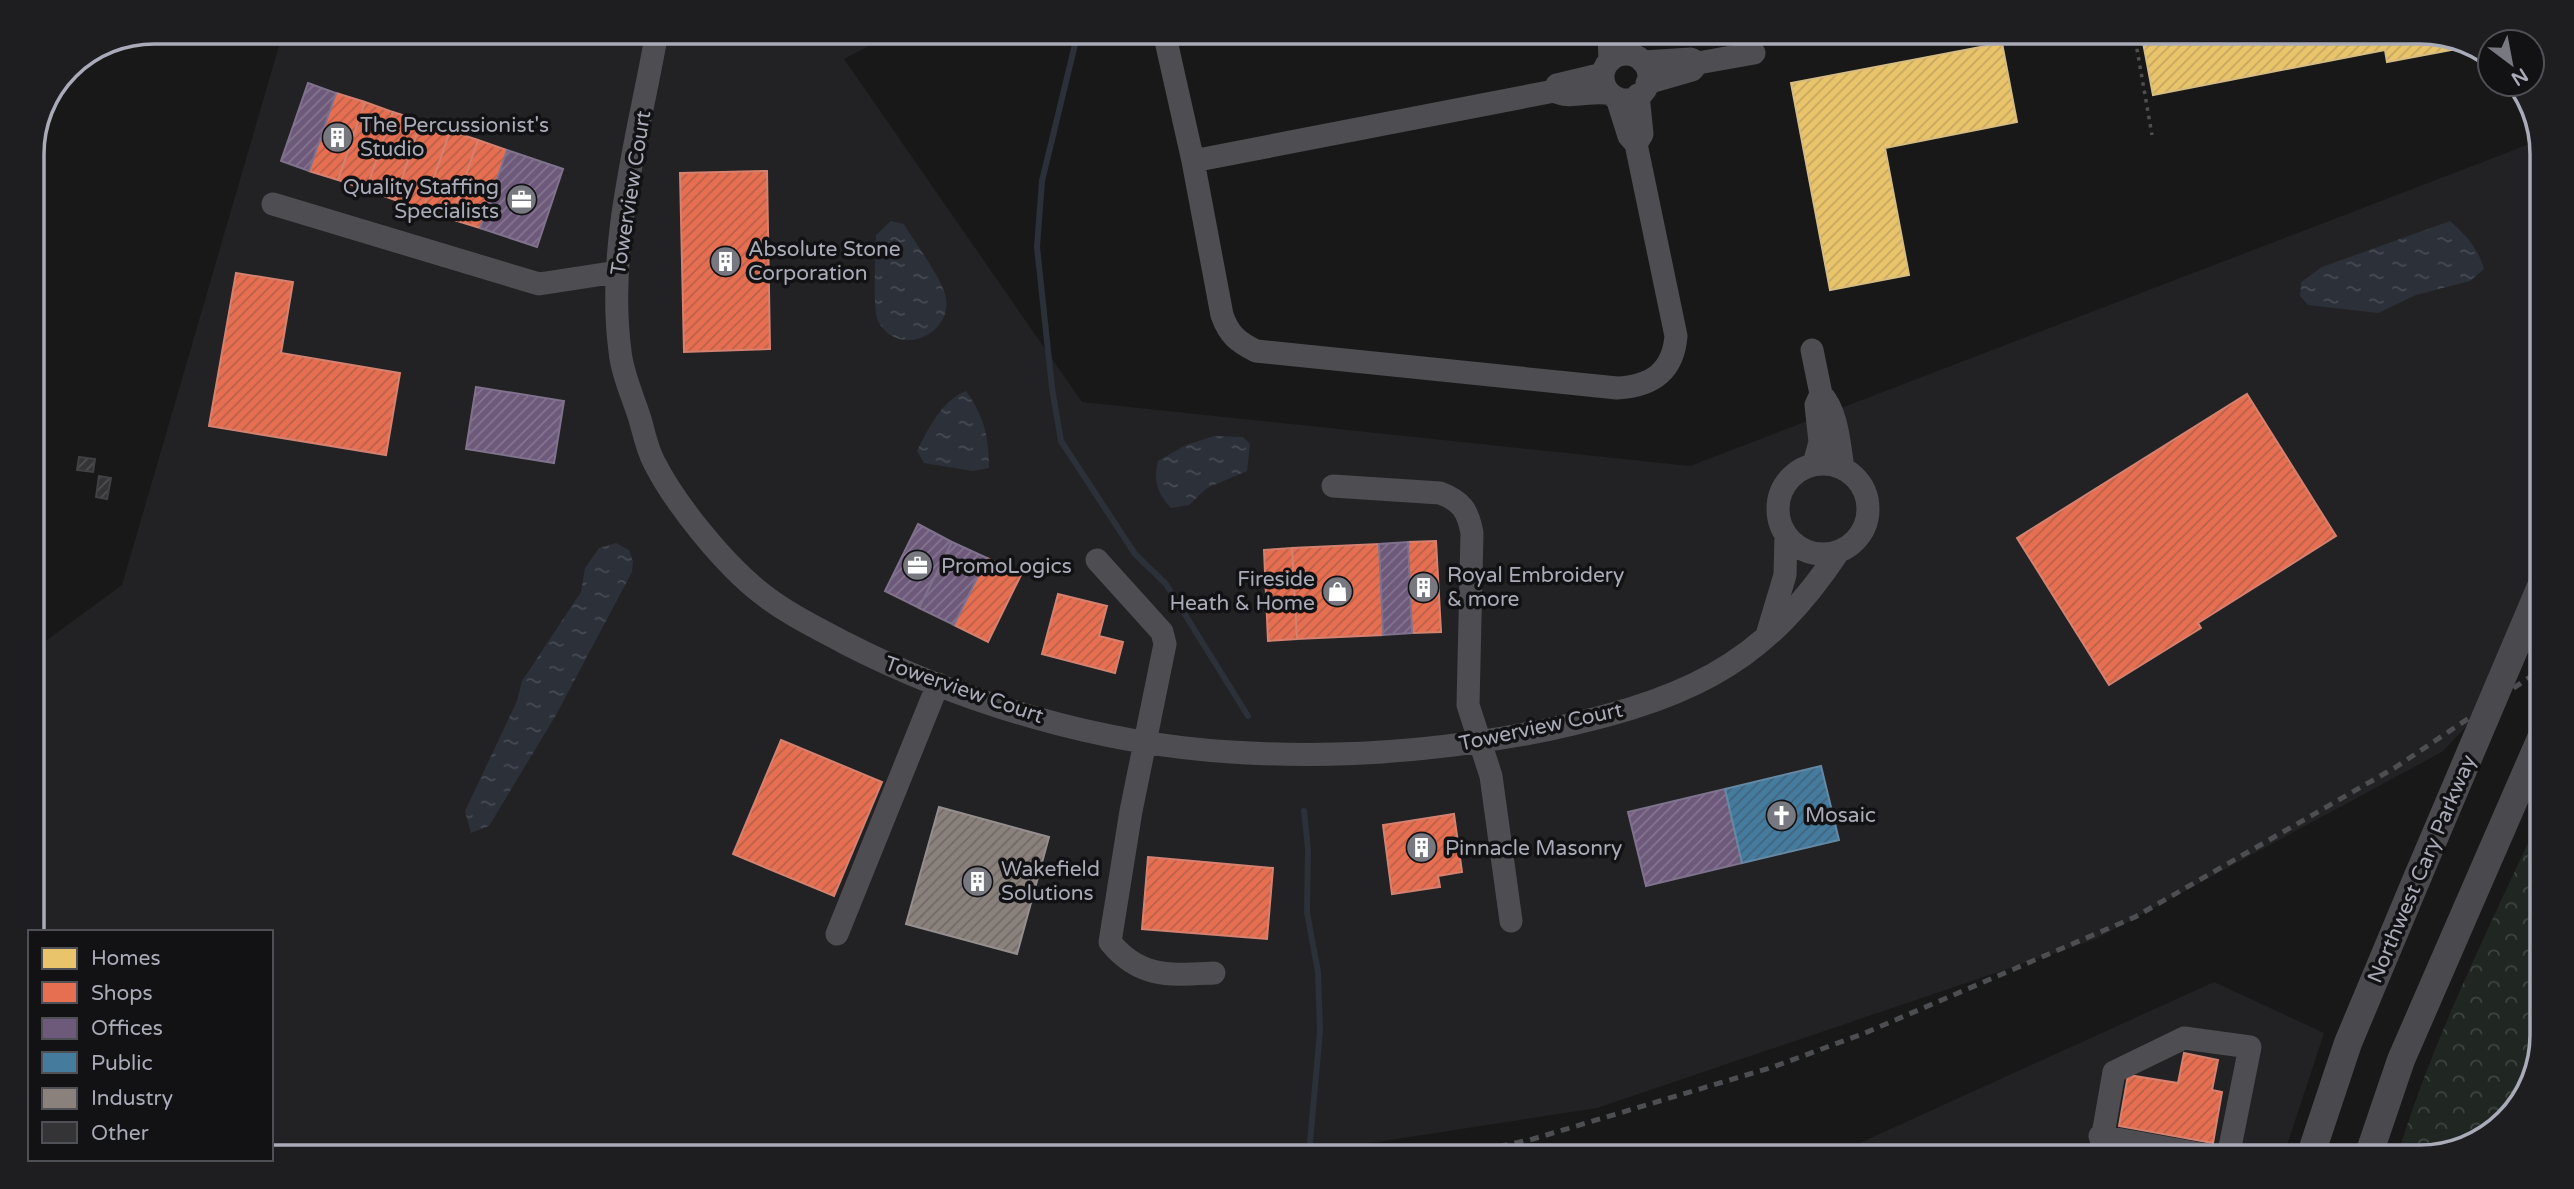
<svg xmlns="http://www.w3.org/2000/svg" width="2574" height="1189" font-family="'Varela Round',sans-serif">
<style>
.built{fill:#222224}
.forest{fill:url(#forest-crowns)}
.water{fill:url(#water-ripples)}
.homes{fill:url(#homes-hatch);stroke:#d6bc81;stroke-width:2}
.shops{fill:url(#shops-hatch);stroke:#d58170;stroke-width:2}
.offices{fill:url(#offices-hatch);stroke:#7f728d;stroke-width:2}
.public{fill:url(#public-hatch);stroke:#6389a5;stroke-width:2}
.industry{fill:url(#industry-hatch);stroke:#948e8e;stroke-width:2}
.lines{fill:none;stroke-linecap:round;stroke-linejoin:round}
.stream{stroke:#2b3039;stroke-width:6}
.building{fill:url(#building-hatch);stroke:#414144;stroke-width:2}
.path{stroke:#4f4f53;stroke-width:3.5;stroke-dasharray:3.5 5;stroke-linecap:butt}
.minor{stroke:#4e4e52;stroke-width:23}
.major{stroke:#4a4a4e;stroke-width:28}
.rail{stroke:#4d4e51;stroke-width:5;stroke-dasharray:9 7;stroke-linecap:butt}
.major-bridge{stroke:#4a4a4e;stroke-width:28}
.labels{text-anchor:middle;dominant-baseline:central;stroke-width:7;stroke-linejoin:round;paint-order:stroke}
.poi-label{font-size:21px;fill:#aaabb8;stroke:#121214;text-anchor:start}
.street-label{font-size:21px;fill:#aaabb8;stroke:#121214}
.rim{fill:none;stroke:#aaabb8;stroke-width:3.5}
</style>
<defs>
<pattern id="forest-crowns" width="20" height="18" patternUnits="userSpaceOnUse" patternTransform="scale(1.75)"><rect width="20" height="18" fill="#202722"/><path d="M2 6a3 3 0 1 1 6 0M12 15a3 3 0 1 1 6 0" fill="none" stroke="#3e4440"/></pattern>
<pattern id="water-ripples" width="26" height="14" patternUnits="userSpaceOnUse" patternTransform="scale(1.75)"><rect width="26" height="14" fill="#2b3039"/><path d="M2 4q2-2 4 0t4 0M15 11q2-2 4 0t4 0" fill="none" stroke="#474b54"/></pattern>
<pattern id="homes-hatch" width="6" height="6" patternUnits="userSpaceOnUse" patternTransform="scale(1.75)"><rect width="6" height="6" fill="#e9c46a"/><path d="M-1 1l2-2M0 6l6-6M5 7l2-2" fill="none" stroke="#c5a760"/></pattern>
<pattern id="shops-hatch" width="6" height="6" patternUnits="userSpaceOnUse" patternTransform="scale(1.75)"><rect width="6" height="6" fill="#e76f51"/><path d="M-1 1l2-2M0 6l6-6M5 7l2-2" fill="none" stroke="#ba604a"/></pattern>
<pattern id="offices-hatch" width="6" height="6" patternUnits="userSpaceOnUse" patternTransform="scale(1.75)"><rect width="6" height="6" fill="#6d597a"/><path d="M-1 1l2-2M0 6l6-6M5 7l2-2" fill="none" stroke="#857590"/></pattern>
<pattern id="public-hatch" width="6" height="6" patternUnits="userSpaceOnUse" patternTransform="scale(1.75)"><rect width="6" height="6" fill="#457b9d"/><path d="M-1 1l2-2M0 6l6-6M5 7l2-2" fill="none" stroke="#40657e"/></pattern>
<pattern id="industry-hatch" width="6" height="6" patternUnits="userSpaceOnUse" patternTransform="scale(1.75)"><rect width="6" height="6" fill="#8a817c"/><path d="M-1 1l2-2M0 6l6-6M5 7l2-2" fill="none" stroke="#706a67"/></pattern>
<pattern id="building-hatch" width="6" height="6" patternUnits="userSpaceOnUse" patternTransform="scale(1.75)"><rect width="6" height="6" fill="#343436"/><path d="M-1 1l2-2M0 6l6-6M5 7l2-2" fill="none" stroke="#4f4f51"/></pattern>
</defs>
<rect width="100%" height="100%" fill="#181818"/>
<!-- built -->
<path class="built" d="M283,32H895L844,59L1082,402L1690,466L2540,140L2542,621L2520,670L2442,752L2096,939L1597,1108L1281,1157H271V932H32V651L122,585Z
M2214,982L2324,1033L2283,1157H1829Z"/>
<!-- forest -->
<path class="forest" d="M2542,813V1035L2533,1082L2488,1137L2421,1157H2397C2433,1038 2490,926 2542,813Z"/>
<!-- water -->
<path class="water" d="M891,221L904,224C914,241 940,276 945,294C956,335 897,359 878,321C872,308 876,252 876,235Z
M2450,221C2466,235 2478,248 2484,269L2470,281L2416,295L2378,313L2308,305L2300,296L2301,282L2322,267Z
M966,391C984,416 989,437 989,468L973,471L924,463L917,451C929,428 941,401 966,391Z
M1214,436L1243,437L1250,444L1247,471L1207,488L1189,505L1171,508C1157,493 1153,481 1158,461L1186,445Z
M616,543L629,550L633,561L632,572L556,715L489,826L471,833L465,811L517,701L522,681L581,592L585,568L599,548Z"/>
<!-- homes -->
<path class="homes" d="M2141,32H2420L2461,40L2462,48L2387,62L2385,50L2153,95Z
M2002,43L2017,122L1885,148L1909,275L1830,290L1791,83Z"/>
<!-- shops -->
<path class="shops" d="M336,93L365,102L338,180L309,171Z
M365,102L393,112L366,190L338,180Z
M393,112L421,121L395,200L366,190Z
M421,121L450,131L423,209L395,200Z
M450,131L478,140L451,219L423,209Z
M478,140L507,150L480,228L451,219Z
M767,171L770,349L684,352L680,173Z
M236,273L293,282L281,353L400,373L386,455L209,426Z
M2247,394L2336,536L2198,623L2201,628L2109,685L2017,538Z
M1436,541L1441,632L1412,633L1408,542Z
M1379,544L1383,635L1297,639L1292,548Z
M1292,548L1297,639L1268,641L1264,550Z
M987,558L1021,575L988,642L954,625Z
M1058,594L1107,606L1099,636L1123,642L1115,673L1042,654Z
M781,740L882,782L834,896L733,854Z
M1454,814L1462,872L1438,876L1440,887L1392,894L1383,825Z
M1148,857L1273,868L1267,939L1142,929Z
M2184,1053L2218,1060L2212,1090L2222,1092L2213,1143L2119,1126L2128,1075L2178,1083Z"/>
<!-- offices -->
<path class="offices" d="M308,83L336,93L309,171L281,161Z
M507,150L563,169L537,247L480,228Z
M476,387L564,401L554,463L466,449Z
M918,524L952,542L919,608L885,591Z
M952,542L987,558L954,625L919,608Z
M1408,542L1412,633L1383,635L1379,544Z
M1725,789L1742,863L1646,886L1628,812Z"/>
<!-- public -->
<path class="public" d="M778,32H805L784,43Z
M1821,766L1839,840L1742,863L1725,789Z"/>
<!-- industry -->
<path class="industry" d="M939,807L1049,837L1017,954L906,924Z"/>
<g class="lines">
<!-- stream -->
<path class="stream" d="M1078,32L1042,181L1037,247L1052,388L1061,441L1135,554L1166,584L1248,716
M1304,811L1308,849L1307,912L1318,972L1320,1031L1310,1142L1315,1157"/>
</g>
<!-- building -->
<path class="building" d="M32,452L38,453L32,497Z
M79,457L95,459L93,472L77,470Z
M99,476L111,478L107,499L96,497Z"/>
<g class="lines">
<!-- path -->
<path class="path" d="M2134,32L2152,135"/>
<!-- minor -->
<path class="minor" d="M657,32C639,135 606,245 620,351C622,373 633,397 640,419C644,433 647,449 654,462C675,504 724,564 761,593C786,613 817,628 845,643C962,703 1100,744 1231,752C1340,759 1445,751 1551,729C1606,717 1663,702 1712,675C1767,645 1805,602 1839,551
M1164,32L1193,161L1222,315C1229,335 1238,342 1256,351L1617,388C1652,386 1673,372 1676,336L1636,144
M1609,32L1610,61
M1603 77a23 23 0 1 1 46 0a23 23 0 1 1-46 0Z
M1643,62L1691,59L1698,63L1692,70L1647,83
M1698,63L1754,53
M1603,74L1557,85L1554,91C1570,100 1592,89 1611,94
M1617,98L1629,136L1636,144L1642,134L1638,95
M1193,161L1554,91
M273,204L539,284L617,272
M1812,350L1821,394
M1778 509a45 45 0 1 1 90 0a45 45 0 1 1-90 0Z
M1814,464L1820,442L1816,405L1821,394C1838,413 1839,444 1843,468
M1333,486L1440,493C1462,501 1468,511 1472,533L1468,705L1491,776L1511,921
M1097,560L1162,632L1165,644L1131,811L1110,942C1140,979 1171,975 1214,973
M1767,635L1785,575L1786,535
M837,934L938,684
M2100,1136L2217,1157
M2099,1157L2114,1072L2184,1038L2250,1047L2228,1157"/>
<!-- major -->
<path class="major" d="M2310,1157L2348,1043L2418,876
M2368,1157L2401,1060L2542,736"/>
<!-- rail -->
<path class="rail" d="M1452,1157L1533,1139L1773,1067L1865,1033L2135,917L2396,767L2542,669"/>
<!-- major-bridge -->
<path class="major-bridge" d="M2418,876L2542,584"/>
</g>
<!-- icons -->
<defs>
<symbol id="building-disc" viewBox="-11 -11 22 22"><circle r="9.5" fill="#777880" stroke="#121214"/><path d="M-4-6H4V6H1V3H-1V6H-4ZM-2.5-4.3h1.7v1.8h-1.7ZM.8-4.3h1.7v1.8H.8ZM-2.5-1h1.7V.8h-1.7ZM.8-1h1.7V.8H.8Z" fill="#fff"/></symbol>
<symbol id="office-disc" viewBox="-11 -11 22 22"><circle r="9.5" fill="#777880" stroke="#121214"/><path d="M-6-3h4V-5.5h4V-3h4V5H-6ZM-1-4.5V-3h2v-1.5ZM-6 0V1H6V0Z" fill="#fff"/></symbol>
<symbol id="shop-disc" viewBox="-11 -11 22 22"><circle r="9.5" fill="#777880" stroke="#121214"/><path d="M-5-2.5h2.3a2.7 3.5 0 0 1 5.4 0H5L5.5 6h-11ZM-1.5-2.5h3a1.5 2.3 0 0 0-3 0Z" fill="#fff"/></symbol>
<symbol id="church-disc" viewBox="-11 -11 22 22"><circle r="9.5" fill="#777880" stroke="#121214"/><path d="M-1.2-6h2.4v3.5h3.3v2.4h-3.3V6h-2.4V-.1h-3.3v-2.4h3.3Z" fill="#fff"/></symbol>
</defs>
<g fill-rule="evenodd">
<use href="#building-disc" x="320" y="120" width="35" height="35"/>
<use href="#office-disc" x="504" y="182" width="35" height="35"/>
<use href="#building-disc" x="708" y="244" width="35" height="35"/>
<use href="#office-disc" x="900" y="548" width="35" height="35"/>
<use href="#building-disc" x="1406" y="570" width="35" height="35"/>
<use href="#shop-disc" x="1320" y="574" width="35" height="35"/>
<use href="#church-disc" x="1764" y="798" width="35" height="35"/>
<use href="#building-disc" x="1404" y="830" width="35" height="35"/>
<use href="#building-disc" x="960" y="864" width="35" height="35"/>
</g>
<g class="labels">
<!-- poi labels -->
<g class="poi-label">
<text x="360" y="125">The Percussionist's<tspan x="360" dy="24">Studio</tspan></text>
<text x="499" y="187" text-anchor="end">Quality Staffing<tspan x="499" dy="24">Specialists</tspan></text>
<text x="748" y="249">Absolute Stone<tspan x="748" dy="24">Corporation</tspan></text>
<text x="941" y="566">PromoLogics</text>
<text x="1447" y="575">Royal Embroidery<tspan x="1447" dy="24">&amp; more</tspan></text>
<text x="1315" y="579" text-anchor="end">Fireside<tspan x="1315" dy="24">Heath &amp; Home</tspan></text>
<text x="1805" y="815">Mosaic</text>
<text x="1445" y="848">Pinnacle Masonry</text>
<text x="1001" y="869">Wakefield<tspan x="1001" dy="24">Solutions</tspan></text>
</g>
<!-- street labels -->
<g class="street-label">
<text transform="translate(631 193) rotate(-81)">Towerview Court</text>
<text transform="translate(964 690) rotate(19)">Towerview Court</text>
<text transform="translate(1541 727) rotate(-12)">Towerview Court</text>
<text transform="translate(2422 869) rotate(-67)">Northwest Cary Parkway</text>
</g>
</g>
<!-- crop -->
<path d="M0 0H2574V1189H0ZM154 44H2420A110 110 0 0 1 2530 154V1035A110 110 0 0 1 2420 1145H154A110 110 0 0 1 44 1035V154A110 110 0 0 1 154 44Z" fill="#1e1e21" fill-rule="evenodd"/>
<path class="rim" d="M154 44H2420A110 110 0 0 1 2530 154V1035A110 110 0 0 1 2420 1145H154A110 110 0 0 1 44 1035V154A110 110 0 0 1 154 44Z"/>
<!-- legend -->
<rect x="28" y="930" width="245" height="231" fill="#121214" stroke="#4f4f56" stroke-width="2"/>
<rect x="42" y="948" width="35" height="21" fill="#e9c46a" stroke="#4f4f56" stroke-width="2"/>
<text x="91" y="965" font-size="21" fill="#aaabb8">Homes</text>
<rect x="42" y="982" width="35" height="21" fill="#e76f51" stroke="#4f4f56" stroke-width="2"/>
<text x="91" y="1000" font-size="21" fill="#aaabb8">Shops</text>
<rect x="42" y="1018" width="35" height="21" fill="#6d597a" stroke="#4f4f56" stroke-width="2"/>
<text x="91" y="1035" font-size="21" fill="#aaabb8">Offices</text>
<rect x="42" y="1052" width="35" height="21" fill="#457b9d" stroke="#4f4f56" stroke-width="2"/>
<text x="91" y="1070" font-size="21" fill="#aaabb8">Public</text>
<rect x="42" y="1088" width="35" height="21" fill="#8a817c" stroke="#4f4f56" stroke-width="2"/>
<text x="91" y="1105" font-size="21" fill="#aaabb8">Industry</text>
<rect x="42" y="1122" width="35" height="21" fill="#343436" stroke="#4f4f56" stroke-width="2"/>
<text x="91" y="1140" font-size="21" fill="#aaabb8">Other</text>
<!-- north arrow -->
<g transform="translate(2511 63) rotate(148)"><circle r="33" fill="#121214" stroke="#4f4f56" stroke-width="2"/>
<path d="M0-5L12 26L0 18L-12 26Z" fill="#777880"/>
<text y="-10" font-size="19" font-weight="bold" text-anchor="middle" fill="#aaabb8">N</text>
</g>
</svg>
